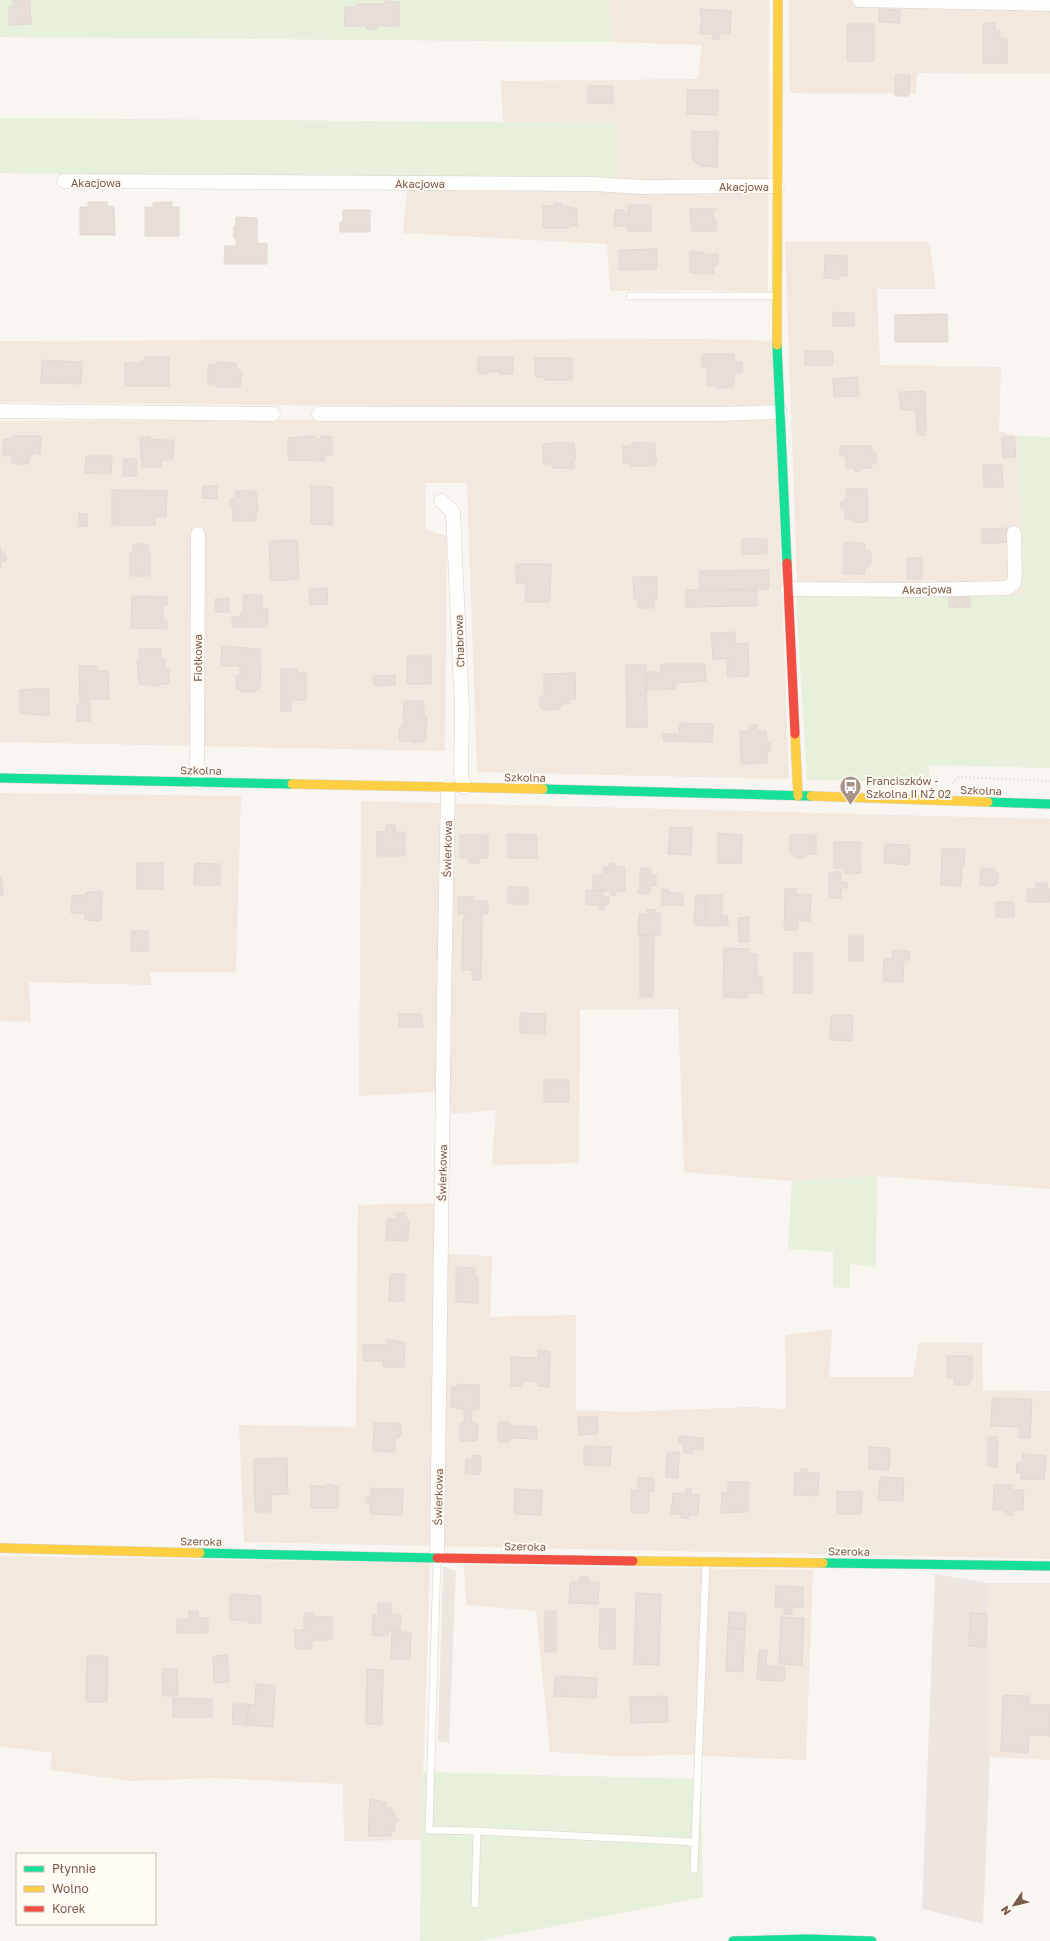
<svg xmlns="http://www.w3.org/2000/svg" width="1050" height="1941" font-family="'Golos Text',sans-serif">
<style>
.residential{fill:#f2e8de}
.industrial{fill:#ede5e0}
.green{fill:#e7f0db}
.building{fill:#e6ded7;stroke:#e2d8d2}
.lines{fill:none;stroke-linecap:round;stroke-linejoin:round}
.lane-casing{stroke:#d7d1cb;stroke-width:8}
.street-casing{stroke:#d7d1cb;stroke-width:15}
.fast-casing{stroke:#d9d2cb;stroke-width:10}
.slow-casing{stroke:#d9d2cb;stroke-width:10}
.jam-casing{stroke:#d9d2cb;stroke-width:10}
.path{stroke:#dcd5d0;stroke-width:2.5;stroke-dasharray:1 3;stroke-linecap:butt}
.lane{stroke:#fefefd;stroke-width:7}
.street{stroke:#fefefd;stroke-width:14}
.fast{stroke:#16e098;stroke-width:9}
.slow{stroke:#ffcf43;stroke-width:9}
.jam{stroke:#f24e42;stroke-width:9}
.labels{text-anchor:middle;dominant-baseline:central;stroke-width:4;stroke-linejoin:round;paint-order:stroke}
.street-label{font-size:11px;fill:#7a5c4d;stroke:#fffaf3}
.poi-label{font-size:11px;fill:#7a5c4d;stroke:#fffaf3;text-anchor:start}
</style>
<rect width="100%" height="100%" fill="#f9f5f0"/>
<!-- residential -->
<path class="residential" d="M609,0H769L768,293L704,290L610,291L607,244L403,233L408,183L616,124L503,122L501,81L698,79L702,45L612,42Z
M789,0H1050V74L917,73L916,94L790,93Z
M785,242H929L936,289H877L880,365L1001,367L999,431L1018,436L1023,597L796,598L797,581Z
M699,339L773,341L789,779L477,772L467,483H425L426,530L447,536L445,751L0,742V421L521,419L468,407L0,402V341Z
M0,793L241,796L236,972H150L152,985L29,982L31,1022L0,1021Z
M361,801L1050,819V1189L877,1176L792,1181L684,1172L678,1009L580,1010L579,1163L492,1165L496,1110L451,1114L449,1091L359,1096Z
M449,1203L447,1254L492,1256L490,1317L576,1315V1410L626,1412L750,1407L786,1409L785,1335L832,1329L829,1377H913L919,1342L982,1343L983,1390L1050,1391V1559L244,1542L239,1425L356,1427L358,1205Z
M0,1556L430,1563L421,1840L344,1841L343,1784L215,1778L131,1781L50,1770L52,1753L0,1746Z
M464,1565L813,1570L806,1760L685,1755L614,1756L550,1752L536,1611L466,1605Z
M987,1583H1050V1760L990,1757Z"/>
<!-- industrial -->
<path class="industrial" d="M443,1566L456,1571L449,1743L438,1741Z
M935,1574L987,1583L990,1757L983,1924L922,1909Z"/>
<!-- green -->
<path class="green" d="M0,0H609L612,42L0,37Z
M0,118L616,123V179L0,173Z
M1018,436L1050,437V768L929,765V782L807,780L796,598L1023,596Z
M877,1176L876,1267L850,1264V1289L833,1287V1252L788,1249L792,1181Z
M422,1772L701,1779L703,1897L478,1941H420Z"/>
<!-- building -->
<path class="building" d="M13,0H30L31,24L9,25V7H14Z
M385,1L399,2V26H377L376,30L367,29V26H344L345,7H357V4H385Z
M700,9L731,11L730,34L719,33V39H712V34H700V26L702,25Z
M879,9L900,10V23L879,22Z
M983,23H995V30H1000V38H1007V63H983Z
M847,24H874V61H847Z
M895,75H910L909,96H895Z
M588,86H613V104L588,103Z
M687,90H718V115L687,114Z
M692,131L718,132L717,167L700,166L692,159Z
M88,202H107V206L114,207L115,235H80V207H88Z
M172,202V207H179V236H145V207H153V203Z
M554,203H561V206H569V208H577V226H569V228H543V206H554Z
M628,205H651V231H628V226H614L615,210H624V215H628Z
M690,209H717L713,210V219H716V231H692Z
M343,210H370V232H340V222H343Z
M236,217L257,218V243L267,244V264H224L225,246H236V238H234V226H236Z
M657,249V269L619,270V250Z
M690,252H704V255L718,254V265H714V274L690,273Z
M825,255L847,256V276H839V279L824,278Z
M833,312L854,313V326H832Z
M947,314L948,342H895V315Z
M805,351H833V365H805Z
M702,354H734V362H742V372H734V386L718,389V386H707V367H702Z
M145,357H169V386H125V363H142Z
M478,357H513V374H499V371L487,372L488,374H478Z
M535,358H572V380H544V377H535Z
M42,360L82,362L81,384L41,383Z
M216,362L236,363L237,370H240L242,372L240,387H216V384H208V365H216Z
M857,377L859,396L834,397L833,379Z
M925,391L926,435H917L916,410H901L899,392Z
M12,436H41L40,454L33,453L32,456L29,457V464H12V456H3V439H12Z
M313,436H315V439H321V436L332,437V455H325V461L288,460V438Z
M140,437H150V440L162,439V440H174L173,460H161V467H142Z
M1002,437H1014L1016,457L1003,458Z
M552,443H574L576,458L574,460V468H552V464H543V444Z
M632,443H655V455L657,461L655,464V466H631V463H623V446H631Z
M840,446H872V450L876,454V462L872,464V468H863L859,472H856L853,468H846V456H840Z
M86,456H112L111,474L85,473Z
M123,459H137L136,476H123Z
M983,465H1002L1003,487H984Z
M203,486H217V499L202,498Z
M311,486L333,487V525L311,524Z
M847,489H867L868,521L856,523L853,520H845V508H840V502H845Z
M112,490L167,491L166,517H155V525H112Z
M235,491H256L258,512H256V521H233V507H230V499H235Z
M79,513L88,514L87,527L78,526Z
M1007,528V542L982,544V529Z
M742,539H767V554H742Z
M297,540L299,579L271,581L269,541Z
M855,541L857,543H865V550H869L871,555V562L869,567H865V574H856L854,576L853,574H844V543H854Z
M133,544H148V553H150V576H130V553H133Z
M0,546L1,552L6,555V561L1,562V568Z
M907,558H922V579H907Z
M516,564H551L550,602H525L526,584L516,583Z
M769,570V589L699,590V571Z
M633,577H657V600H654V608H638V600H634Z
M327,588L328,604L310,605L309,589Z
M686,590H757V606L686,607Z
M949,592L970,593V608L949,607Z
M243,595H262V609H268L267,627H232V617H240L243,609Z
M132,596L168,597L167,605H163V620L167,621V629L131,628Z
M229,598V612H216L215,599Z
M735,632L736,644L748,643L749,676L727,677L728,658L713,660L711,633Z
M222,646L260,649V664H261L260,687L254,692H242L240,689H237L236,675H240V666H221Z
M139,649H161V659H165V670H169V684H159V686L139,684L137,660H139Z
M407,656H431V684H407Z
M661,664H705L706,681L675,683V689L646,690V672H661Z
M626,665H646L647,727L627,728Z
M79,666H96L97,671H108L109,699H90V721H77V704H80Z
M281,669H297V673H306V700H291V711H281Z
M575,673L576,699H568L569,704H563L559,709L544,710L540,707V696H544V674Z
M395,675V685L374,686L373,676Z
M31,689H49V716L20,713V690Z
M404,701H423L425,718H427L425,741L412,743L410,741H399V727H403Z
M680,723L713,724L712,742L663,741V734H679Z
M749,725H757V731H766L767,743H770V752H767V763L741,764L740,731H749Z
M386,825H395V832H405V856H377V832L386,831Z
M670,827L692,828L691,855L668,854Z
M718,833L742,835L741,864L718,863Z
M508,834L537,835V858H508Z
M460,835H488V858H479V863H469V858H460Z
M790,835H816V854H804V858H796V854H790Z
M834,842H860V868H861V873L845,874V868H834Z
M885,844L910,845L909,865L884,863Z
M942,849H965L964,865H962L961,886L941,885Z
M137,863H163V889H137Z
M195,863L220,864V885H194Z
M610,863H615V867H625V891H616V895H610V891H593V875H603V867H610Z
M640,868L651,869V875H656V885L651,886L649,894L638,893V890H640Z
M981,868L995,869V874H998V884H994L995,886L980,885Z
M829,872H841V882H847V888H841V898H829Z
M0,877H2L3,896H0Z
M1036,883H1048L1047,889H1050V902H1027V889H1036Z
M508,887H528V904H508Z
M785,888L796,889V895L811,894L810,921H800V919H798V930H784Z
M662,889L669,890V893H683V905H662Z
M586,890L603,891L602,897H609L608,905H604V910H599V905L586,904Z
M87,892H102L101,921L85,920L86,914L71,913L72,895L86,896Z
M696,895H706V926L694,924Z
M706,895H722V916H728V925L706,926Z
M458,897H473V901H488V914H482L481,980H472V970H462L463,919L466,914H458Z
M996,902H1014V917H996Z
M647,909L655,910V913H660V935H638L639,914H647Z
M749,917V942H739L738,918Z
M131,931H148V951H131Z
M640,935H654L653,997H640Z
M849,936H863V961H849Z
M724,948L750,949V954H757V976H762V993H747V998L723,997Z
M893,950L910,951L909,960H904L903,982L883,981L884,958L892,959Z
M794,953H812V993H794Z
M520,1013L546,1014L545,1034L520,1033Z
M399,1014H422L423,1027H399Z
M831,1015H853L852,1041L830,1040Z
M544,1080H569V1102H544Z
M396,1213H406V1220H409L408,1241L386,1240L387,1219H396Z
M456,1267L475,1268V1278H478V1303L456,1302Z
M390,1274H404V1301H389Z
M387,1339L405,1343L404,1367H383V1361H363V1344L387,1345Z
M538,1350L550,1351L549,1387L538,1386V1381H522V1386H511V1357L538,1358Z
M947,1356H972V1379H970L969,1385H954L955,1378H947Z
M458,1384L479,1385V1410H472V1422L478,1424L477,1441H460V1423H464V1410L451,1407V1387H458Z
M992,1398L1032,1399L1030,1438H1020V1427L991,1426Z
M578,1417H597L598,1434L579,1435Z
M498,1422H510V1426L537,1427V1439L510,1438V1442H498Z
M374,1423H400L401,1433L399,1438H395V1452L373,1451Z
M679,1436L703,1438V1450L693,1449V1454L684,1453L683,1444L678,1443Z
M988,1437H998L997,1467L988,1466Z
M584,1446L611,1447L610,1466L584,1465Z
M869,1447L890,1448L889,1470L869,1469Z
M667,1452H679L678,1478L666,1477Z
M1023,1454L1046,1456L1044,1480L1021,1479V1473L1016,1472L1017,1463H1022Z
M472,1455L481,1456L480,1475L465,1473L466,1459L472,1460Z
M287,1458L288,1494L271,1495V1512H255L254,1459Z
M801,1469H807V1473H819L818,1496L794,1495L795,1473H801Z
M880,1477L904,1478L903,1501L878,1500Z
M638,1478H654V1491H649V1513H631V1490H638Z
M728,1482H748V1512L721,1513L722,1492L728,1493Z
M327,1484L338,1487V1508H311V1486H325Z
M994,1485H1012L1011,1490H1024L1023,1510H1014V1515H1005V1510H993Z
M371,1488L403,1489L402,1515L370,1514L371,1505L366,1503V1498L371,1496Z
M686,1488L691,1489V1495H699L698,1515H689L688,1519L681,1518V1514H671L673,1493L685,1494Z
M515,1489L542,1490L541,1515L514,1514Z
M837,1491L862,1492L861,1514H837Z
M580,1577H588V1582H599L598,1604L569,1603L570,1582H580Z
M776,1586L803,1587V1608L792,1607V1615L784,1614V1607H775Z
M636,1593L661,1594L659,1665L634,1664Z
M230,1594L261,1596V1623H248V1620H230Z
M378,1603H391V1614L401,1615L400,1632L388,1631V1636L372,1635L373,1615H378Z
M600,1609H615V1649H599Z
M189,1611H198V1618H208V1633H177V1619H189Z
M545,1611H556V1652H545Z
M729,1612L746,1613L745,1629L728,1628Z
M304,1613H313V1616L332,1617V1640H312V1649H295V1630H304Z
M970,1613L987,1614L986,1647L969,1646Z
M781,1617L804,1618L802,1665L779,1664Z
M728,1628L745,1629L743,1672L726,1671Z
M392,1632H411L410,1659H391Z
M759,1650H767L766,1666L785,1667V1681L757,1680Z
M227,1655L229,1682L214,1683L213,1656Z
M87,1656H108L107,1702H86Z
M162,1669H177L178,1696H163Z
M367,1669L383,1670L382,1724H366Z
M555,1676L597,1678L596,1698L554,1696Z
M256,1684L275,1686L273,1727L247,1725L249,1704L255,1705Z
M1003,1695L1029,1696V1704L1050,1705V1736L1029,1735L1028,1753L1001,1751Z
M667,1696L668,1722L631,1723L630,1697Z
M173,1698L212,1699V1717H173Z
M233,1704H249L247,1725L232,1724Z
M370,1799L387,1803L386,1808H392V1813H395V1818L399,1821L395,1823L394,1832H391V1836H368Z"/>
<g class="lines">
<defs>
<path id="lane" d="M630,296H775
M437,1560L429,1830L477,1831L475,1904
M477,1831L694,1842
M694,1869L706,1562"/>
<path id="street" d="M859,0L1050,4
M64,181L593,184L641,187L777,186
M0,411L273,414
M319,414H717L780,412
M441,501L453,512L462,709L461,775L464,787
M788,589L911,590L1007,588L1014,583L1015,576L1014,533
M197,782L198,534
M437,1558L444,998L448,788"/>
<path id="fast" d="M777,345L787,563
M0,778L292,784
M543,789L811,796
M988,802L1050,804
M200,1553L437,1558
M823,1563L1050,1566
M733,1941L807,1939L872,1941"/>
<path id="slow" d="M777,345L778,0
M795,734L798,796
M292,784L543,789
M811,796L988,802
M0,1548L200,1553
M633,1561L823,1563"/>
<path id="jam" d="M787,563L795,734
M437,1558L633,1561"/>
</defs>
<!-- lane casing -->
<use href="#lane" class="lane-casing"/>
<!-- street casing -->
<use href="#street" class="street-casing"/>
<!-- fast casing -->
<use href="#fast" class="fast-casing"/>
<!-- slow casing -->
<use href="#slow" class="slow-casing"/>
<!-- jam casing -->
<use href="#jam" class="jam-casing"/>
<!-- path -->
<path class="path" d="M952,783L959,777L1050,781"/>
<!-- lane -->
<use href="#lane" class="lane"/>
<!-- street -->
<use href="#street" class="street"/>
<!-- fast -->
<use href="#fast" class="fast"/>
<!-- slow -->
<use href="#slow" class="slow"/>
<!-- jam -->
<use href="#jam" class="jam"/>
</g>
<!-- icons -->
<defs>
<symbol id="bus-pin" viewBox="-11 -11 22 30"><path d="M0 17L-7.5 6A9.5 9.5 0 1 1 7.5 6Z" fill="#a69286" stroke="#fffaf3"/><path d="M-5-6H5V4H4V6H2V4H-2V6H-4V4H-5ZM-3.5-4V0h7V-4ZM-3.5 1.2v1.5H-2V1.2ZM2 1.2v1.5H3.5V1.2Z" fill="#fff"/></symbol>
</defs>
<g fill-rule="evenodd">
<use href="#bus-pin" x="838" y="774" width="25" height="34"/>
</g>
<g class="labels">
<!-- street labels -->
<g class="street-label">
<text x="96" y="182">Akacjowa</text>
<text x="420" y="183">Akacjowa</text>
<text x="744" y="186">Akacjowa</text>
<text transform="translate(927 589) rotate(-1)">Akacjowa</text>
<text transform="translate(459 641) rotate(-92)">Chabrowa</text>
<text transform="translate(197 658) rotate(-90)">Fiołkowa</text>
<text transform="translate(201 770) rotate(1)">Szkolna</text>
<text transform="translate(525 777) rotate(1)">Szkolna</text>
<text transform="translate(981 790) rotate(2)">Szkolna</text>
<text transform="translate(447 849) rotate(-89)">Świerkowa</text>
<text transform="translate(442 1173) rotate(-89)">Świerkowa</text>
<text transform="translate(438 1497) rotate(-89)">Świerkowa</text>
<text transform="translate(201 1541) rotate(1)">Szeroka</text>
<text transform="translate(525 1546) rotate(1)">Szeroka</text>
<text transform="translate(849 1551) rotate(1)">Szeroka</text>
</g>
<!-- poi labels -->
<g class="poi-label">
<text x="866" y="780">Franciszków -<tspan x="866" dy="13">Szkolna II NŻ 02</tspan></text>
</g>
</g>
<!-- legend -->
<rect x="16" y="1853" width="140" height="72" fill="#fffaf3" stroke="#cabbb1"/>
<rect x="24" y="1866" width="20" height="6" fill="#16e098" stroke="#cabbb1"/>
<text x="52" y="1873" font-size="12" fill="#7a5c4d">Płynnie</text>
<rect x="24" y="1886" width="20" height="6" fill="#ffcf43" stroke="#cabbb1"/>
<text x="52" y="1893" font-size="12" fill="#7a5c4d">Wolno</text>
<rect x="24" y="1906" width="20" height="6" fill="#f24e42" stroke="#cabbb1"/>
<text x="52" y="1913" font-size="12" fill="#7a5c4d">Korek</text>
<!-- north arrow -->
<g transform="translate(1014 1905) rotate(235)" stroke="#fffaf3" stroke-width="3" paint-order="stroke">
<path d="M0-3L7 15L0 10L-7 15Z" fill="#7a5c4d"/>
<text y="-6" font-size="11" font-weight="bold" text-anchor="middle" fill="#7a5c4d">N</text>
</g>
</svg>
